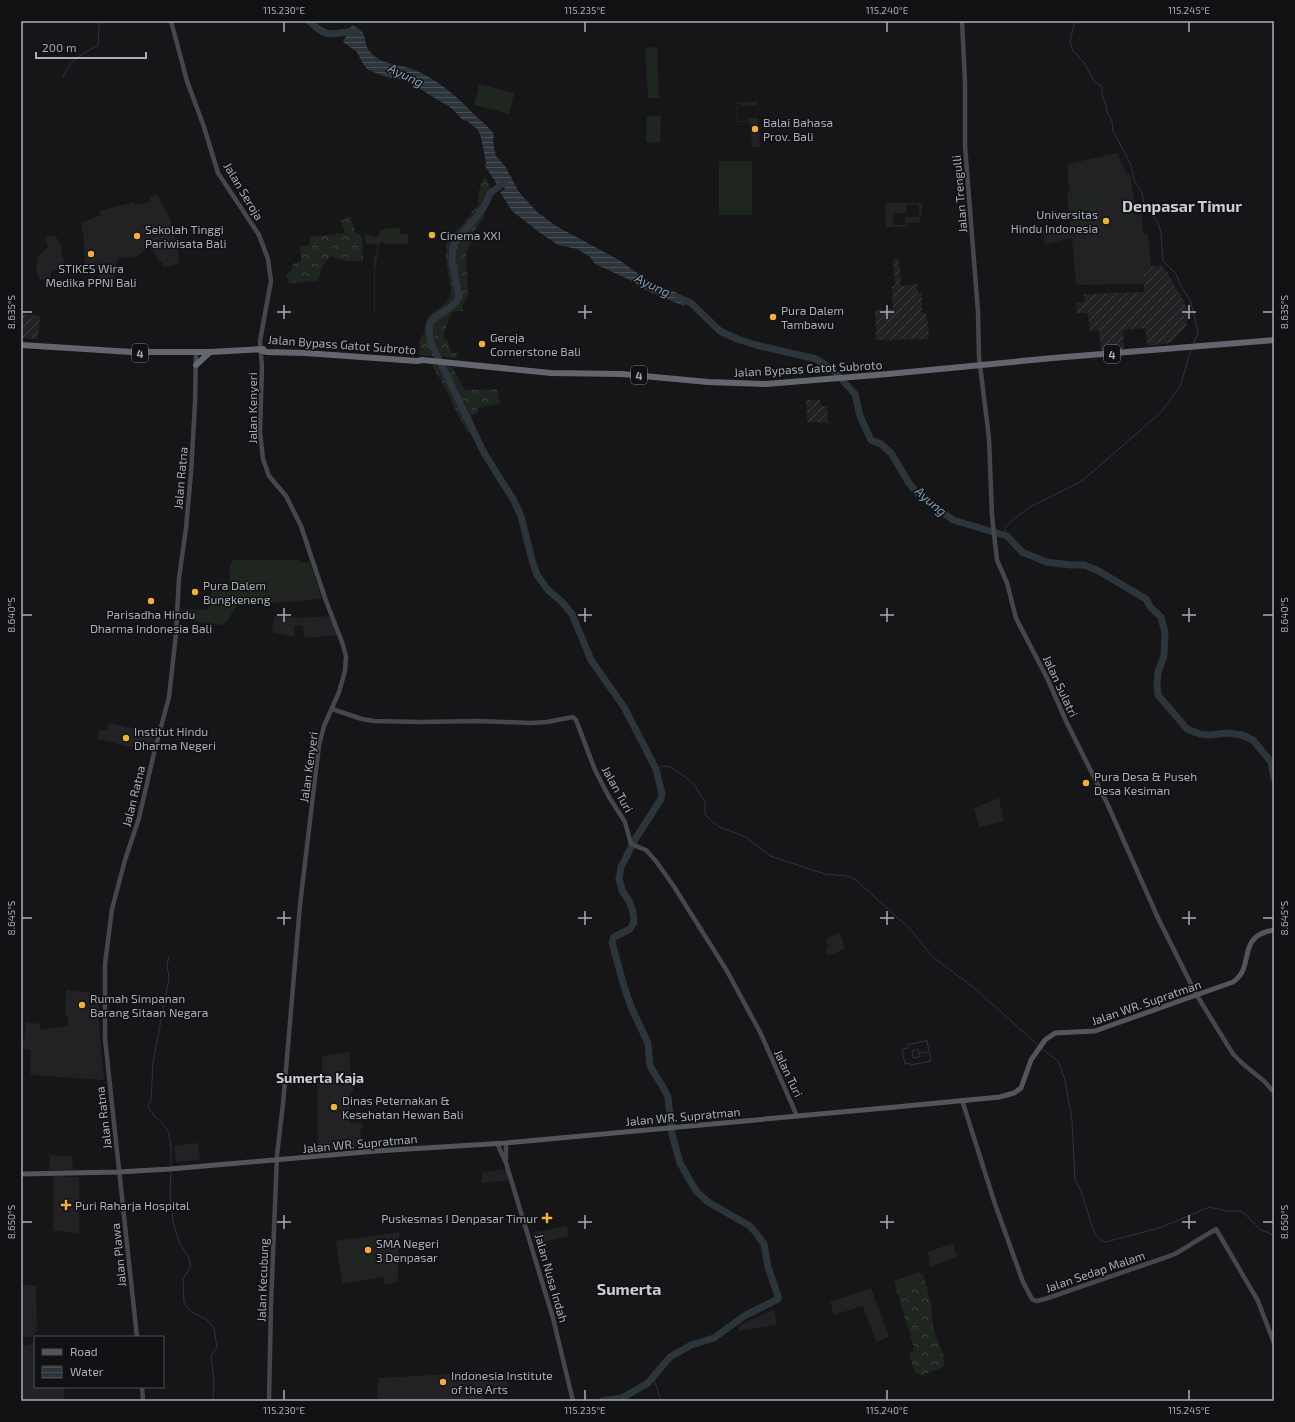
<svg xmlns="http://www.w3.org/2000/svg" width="1295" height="1422" font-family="'Exo 2',sans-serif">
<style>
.built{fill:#222225;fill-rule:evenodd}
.industrial{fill:url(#industrial-furrows)}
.grass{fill:#1e261f}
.forest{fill:url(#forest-crowns)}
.water{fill:url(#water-rules)}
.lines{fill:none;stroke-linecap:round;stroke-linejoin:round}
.stream{stroke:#2c353c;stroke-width:1}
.river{stroke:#2c353c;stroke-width:7}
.secondary{stroke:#45474d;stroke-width:4.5}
.primary{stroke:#53555c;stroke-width:5}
.highway{stroke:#63666e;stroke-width:6}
.ticks{fill:none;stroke:#a8adb8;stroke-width:1.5}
.poi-dot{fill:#f2b134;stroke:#111113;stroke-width:1.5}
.labels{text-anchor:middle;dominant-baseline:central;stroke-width:3;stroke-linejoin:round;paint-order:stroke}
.shield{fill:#111113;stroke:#7b7e86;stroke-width:1}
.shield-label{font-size:11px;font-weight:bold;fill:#a8adb8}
.poi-label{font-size:12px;fill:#a8adb8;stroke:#111113;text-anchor:start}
.street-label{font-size:12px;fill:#a8adb8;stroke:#111113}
.water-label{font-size:13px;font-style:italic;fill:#7f9bb3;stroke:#111113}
.quarter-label{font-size:14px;font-weight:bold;fill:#c9ccd4;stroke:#111113}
.district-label{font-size:16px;font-weight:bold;fill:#c9ccd4;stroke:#111113}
.neatline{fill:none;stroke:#a8adb8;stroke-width:1.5}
.ticks-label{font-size:10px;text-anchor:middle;fill:#a8adb8}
</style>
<defs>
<pattern id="industrial-furrows" width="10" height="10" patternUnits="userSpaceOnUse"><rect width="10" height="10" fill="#222225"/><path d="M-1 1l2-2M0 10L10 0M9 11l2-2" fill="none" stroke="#3f3f43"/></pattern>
<pattern id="forest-crowns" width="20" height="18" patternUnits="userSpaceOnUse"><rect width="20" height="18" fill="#1e261f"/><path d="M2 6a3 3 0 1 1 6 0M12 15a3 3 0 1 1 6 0" fill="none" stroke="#3c433d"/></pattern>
<pattern id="water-rules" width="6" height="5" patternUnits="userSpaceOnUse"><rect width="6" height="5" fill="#2c353c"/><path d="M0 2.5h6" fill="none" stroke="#485056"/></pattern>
</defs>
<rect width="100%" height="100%" fill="#161618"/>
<!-- built -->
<path class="built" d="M757,101L760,147H752L750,122H737L736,103ZM736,104H741L742,106L757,105L758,118H749V121H738Z
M1117,153L1127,174H1130L1136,215L1142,214L1143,234H1148L1151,267L1143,268L1144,284L1076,285L1072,238L1045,244L1043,229L1070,226L1067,192L1069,191L1067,164Z
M157,194L170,218L174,232L180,263L164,268L162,262L159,261L150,247L137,256L118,259L114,271L115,280H99V269H85L84,240L81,223L101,215L99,211L134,202V205L151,202L149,197Z
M885,203H922V215H920V222L907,223V227H886ZM906,205H919V217H905V225H893V213H906Z
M55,235L60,244L66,270H52L49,279L39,280L36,268L37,258L48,246L44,237Z
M317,585L322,599L273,603L274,590Z
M274,616L302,618L330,616L338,635L304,638L303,626H294L295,637L272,632Z
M109,723L132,728L157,729L150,750L135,748L97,739L100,729L107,731Z
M999,798L1004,821L979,827L974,808Z
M840,933L845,949L828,956L826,949L829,947L825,939Z
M66,990L99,994V1024L104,1080L31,1075L30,1050L21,1049L22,1041H24L26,1022L40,1024L41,1030L68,1026V1017L65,1016Z
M350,1051V1072L353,1073V1092H350V1123L362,1122L363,1128L360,1129L362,1147L318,1151L317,1076H322V1056Z
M198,1143L200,1160L176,1162L174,1146Z
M50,1155L72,1156L73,1170H49Z
M506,1169L509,1180L482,1183V1173Z
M53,1176L79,1177V1233L53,1231Z
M567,1226L569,1236L535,1244L532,1233Z
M399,1232L398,1282L385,1285L383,1277L342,1284L336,1241Z
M953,1243L957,1257L930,1267L928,1252Z
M21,1285H36L37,1331L31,1337H21Z
M871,1288L889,1337L876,1342L863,1306L834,1315L830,1302Z
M774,1310L777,1325L738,1331V1326L761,1315Z
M35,1342V1387H65L63,1401H21V1345H27Z
M452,1372H477L478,1378L507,1373L509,1387L482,1392L484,1401H377L378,1378L452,1374Z"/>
<!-- industrial -->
<path class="industrial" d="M893,259H899L901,286L917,284L918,293L922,294V313H926L928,324L929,339L876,340L875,310L893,309L892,286L895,285Z
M1161,265L1167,272L1184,302L1189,314L1186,326L1171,343L1147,346L1145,328L1123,330L1124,349L1101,351L1099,330L1090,331L1088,313H1077L1076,303L1084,302V294L1144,292L1143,268Z
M21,314L40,316L38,339L21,338Z
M806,400H820L822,406H827L828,423L807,422Z"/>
<!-- grass -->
<path class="grass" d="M657,47L659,98H648L645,48Z
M479,84L514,93L509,114L474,105Z
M647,116H661L660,143L646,142Z
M719,161H752V215H719Z
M1113,197L1114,201L1096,203L1097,219L1107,218L1108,223L1075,226L1074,201Z
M1130,198L1133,218L1121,219L1119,199Z
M400,227V234H408L409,241L408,244H387L380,242L375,271V312H374V256H376L378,245L365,243V234L374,237L379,236L380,231H383L384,229Z
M233,560H300V563L310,562L317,585L274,590L273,603L237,605L227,621L223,625L199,622L180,617L181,609L208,610L212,590L229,592L230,565Z
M358,1248L359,1254L374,1252L376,1264L362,1267V1270L352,1271L351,1266L345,1267L344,1258L350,1257L349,1250Z
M394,1253L397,1270L387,1272L384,1255Z
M918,1272L923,1274L925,1281L895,1284L894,1281Z"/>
<!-- forest -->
<path class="forest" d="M485,177L494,195L483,214L485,216L474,232L472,241L466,252L468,291L467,298L463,304V311H453L445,330L444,340L448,341L451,352L457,353L456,358L419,355L420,339L424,333L427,319L430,315L443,305L450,297L451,290L446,262V245L449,239L472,214L471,213L479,204L477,201L479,198L478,191L481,190L480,184Z
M350,216L355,232L362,236L363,261H346L330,256L322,267L318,281L289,283L287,275L292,269L293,264L301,261L300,247L309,245L311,237L345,233L341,221Z
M432,365L452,367L465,390L497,389L500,404L477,408L478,413L471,415L476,432L471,433L466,431L445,388Z
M925,1281L931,1304L933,1328L945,1360L943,1367L923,1375L915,1373L909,1353L914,1351L913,1345L895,1284Z"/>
<!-- water -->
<path class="water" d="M352,25C371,33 361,44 372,54C381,64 397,64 409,68C438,78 459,99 480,120C485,124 490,128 493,133L494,136L493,141L496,156L505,166L519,192L537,212L556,226L619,260L653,284L675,292L689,300L684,306L643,289L630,280L595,264L590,257L577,249L558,245L539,232L512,211L500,192L505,189L504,186L498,189L496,183L485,166L486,163L481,137L478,130L466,120L464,121C457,115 452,106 443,103L407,81L383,76L367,69L362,62L357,52L343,42Z"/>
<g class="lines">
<!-- stream -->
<path class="stream" d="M1073,21L1074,24L1070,42L1073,51L1083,61L1094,81L1102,87V95L1106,105L1107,112L1112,121L1113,131L1130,163L1133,173V178L1142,193L1144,203L1158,223L1161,233L1163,261L1176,274L1181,286L1190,300L1195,318L1198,334L1193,344
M63,78C70,58 82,55 98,45L99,27L98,21
M1007,536L1005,528L1011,521L1030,507L1082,481L1159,414L1169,402L1181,384L1191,349
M656,769L662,766L670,767L684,776L695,786L705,802V814L711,821L720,827L746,837L770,856L825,874L847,876L856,880L910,929L933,957L973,987L1039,1046
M169,957L167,965L169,978L153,1062L151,1100L148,1106C152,1116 161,1120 166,1128C172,1137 171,1156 171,1166
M927,1041L931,1061L911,1065L910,1063L905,1064L902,1049L908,1048V1045Z
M1041,1048L1058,1061L1065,1080L1072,1120L1075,1180L1081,1191L1094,1232C1097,1237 1101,1242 1108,1242L1113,1240L1159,1228L1210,1207L1226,1211H1240L1244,1213L1261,1230L1274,1235
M918,1050L920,1057L913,1058L912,1051Z
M919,1053L928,1052
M171,1171L170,1194L173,1222L180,1244L189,1258L190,1264V1268L183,1279L184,1302L187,1307L193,1313L206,1319L214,1328L217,1348L212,1354L211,1356L214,1382L213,1401
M653,1376L661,1401"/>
<!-- river -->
<path class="river" d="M309,21C328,40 332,33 355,31L357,32
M504,183L490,193L486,203L480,213L456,241L453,247L452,261L459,297C454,310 434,313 430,324C428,330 430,337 431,343L484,453L513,499L521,516L532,560L537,575L548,590L561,601L572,614L591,660L624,707L656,769L662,794L661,799L636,838L621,867L619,879L622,890L629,901L633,912L634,922L630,929L614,937L612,942L623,983L631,1007L648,1043L650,1066L664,1089L668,1097L672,1134L680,1163L696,1191L708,1202L750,1226L756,1233L764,1244L768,1267L778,1296V1299L744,1316L714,1338L691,1345L670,1357L648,1383L622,1398L602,1401
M679,298L691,303L720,331L737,339L756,345L816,359L834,371L855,394L860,416L871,440L881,444L891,453L909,483L917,493L953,520L1007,536L1022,552L1046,562L1071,565H1084L1097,570L1146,599L1151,608L1161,617L1165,633L1164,656L1158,672L1157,685L1158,695L1187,729L1200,734L1209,735L1228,733L1242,735L1253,740L1271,762L1274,778"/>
<!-- secondary -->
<path class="secondary" d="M171,21L187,81L204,127L218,173L259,235L268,259L271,281L260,341L262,367L260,432L263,459L269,476L286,496L301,526L326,601L342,642L346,656L345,671L339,692L324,726L319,745L300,905L283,1104L277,1155L271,1304L269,1401
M962,21L965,82V146L978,312L979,357L989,438L992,516L997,560L1007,583L1016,618L1048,680L1066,721L1107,803L1158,918L1196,994L1233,1054L1243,1064L1264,1081L1274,1092
M332,709L362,719L374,721L420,722L479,721L531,723L547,722L573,717L576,720L595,770L609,797L625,822L631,844L646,850L655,860L673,885L727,971L760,1032L797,1116
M962,1100L995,1204L1023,1282L1032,1299L1036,1301L1045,1299L1164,1258L1175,1254L1216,1229L1258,1301L1274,1343
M497,1143L506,1163L553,1318L573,1401
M506,1159V1143
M137,1337L105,1039V964L112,909L125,860L139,818L154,753L169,697L176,634L179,578L186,528L191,473L195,403L196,352
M142,1387L143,1401"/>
<!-- primary -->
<path class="primary" d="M21,1174L119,1172L170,1169L376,1151L506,1143L885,1108L1000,1097L1014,1093L1021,1088L1031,1060L1045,1040L1055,1033L1095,1031L1233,982C1251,970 1242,949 1256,937C1261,933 1268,931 1274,930"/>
<!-- highway -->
<path class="highway" d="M21,345L132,352H210L263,349
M260,350L267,352L305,353L417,361L422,360L551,373L622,374L708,382L766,384L888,374L1053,358L1274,340
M196,365L210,352"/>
</g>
<!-- ticks -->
<path class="ticks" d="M284,22V32M585,22V32M887,22V32M1189,22V32M284,305V319M585,305V319M887,305V319M1189,305V319M22,312H32M277,312H291M578,312H592M880,312H894M1182,312H1196M1263,312H1273M284,608V622M585,608V622M887,608V622M1189,608V622M22,615H32M277,615H291M578,615H592M880,615H894M1182,615H1196M1263,615H1273M284,911V925M585,911V925M887,911V925M1189,911V925M22,918H32M277,918H291M578,918H592M880,918H894M1182,918H1196M1263,918H1273M284,1215V1229M585,1215V1229M887,1215V1229M1189,1215V1229M22,1222H32M277,1222H291M578,1222H592M880,1222H894M1182,1222H1196M1263,1222H1273M284,1390V1400M585,1390V1400M887,1390V1400M1189,1390V1400"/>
<!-- markers -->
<g class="poi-dot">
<circle cx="755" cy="129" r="4"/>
<circle cx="1106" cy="221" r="4"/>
<circle cx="432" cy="235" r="4"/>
<circle cx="137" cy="236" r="4"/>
<circle cx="91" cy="254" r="4"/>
<circle cx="773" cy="317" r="4"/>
<circle cx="482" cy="344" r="4"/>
<circle cx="195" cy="592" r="4"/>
<circle cx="151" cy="601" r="4"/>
<circle cx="126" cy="738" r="4"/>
<circle cx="1086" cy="783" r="4"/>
<circle cx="82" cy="1005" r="4"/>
<circle cx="334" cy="1107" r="4"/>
<path d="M64 1199h4v4h4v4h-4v4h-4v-4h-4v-4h4z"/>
<path d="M545 1212h4v4h4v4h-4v4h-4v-4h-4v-4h4z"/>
<circle cx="368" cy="1250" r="4"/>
<circle cx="443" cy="1382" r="4"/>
</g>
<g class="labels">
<!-- shield labels -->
<g class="shield">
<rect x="132" y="344" width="16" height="18" rx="3"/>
<rect x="1104" y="345" width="16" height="18" rx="3"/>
<rect x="631" y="366" width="16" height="18" rx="3"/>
</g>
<g class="shield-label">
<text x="140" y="353">4</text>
<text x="1112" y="354">4</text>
<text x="639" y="375">4</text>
</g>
<!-- poi labels -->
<g class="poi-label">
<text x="763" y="122">Balai Bahasa<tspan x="763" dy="14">Prov. Bali</tspan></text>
<text x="1098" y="214" text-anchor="end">Universitas<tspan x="1098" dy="14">Hindu Indonesia</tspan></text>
<text x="145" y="229">Sekolah Tinggi<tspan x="145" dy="14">Pariwisata Bali</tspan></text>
<text x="440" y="235">Cinema XXI</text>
<text x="91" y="268" text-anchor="middle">STIKES Wira<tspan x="91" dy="14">Medika PPNI Bali</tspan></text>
<text x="781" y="310">Pura Dalem<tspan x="781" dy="14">Tambawu</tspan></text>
<text x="490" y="337">Gereja<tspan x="490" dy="14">Cornerstone Bali</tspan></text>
<text x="203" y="585">Pura Dalem<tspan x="203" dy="14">Bungkeneng</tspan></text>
<text x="151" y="614" text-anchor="middle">Parisadha Hindu<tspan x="151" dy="14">Dharma Indonesia Bali</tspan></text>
<text x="134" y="731">Institut Hindu<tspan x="134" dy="14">Dharma Negeri</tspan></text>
<text x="1094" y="776">Pura Desa &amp; Puseh<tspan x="1094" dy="14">Desa Kesiman</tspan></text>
<text x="90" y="998">Rumah Simpanan<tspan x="90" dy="14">Barang Sitaan Negara</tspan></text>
<text x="342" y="1100">Dinas Peternakan &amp;<tspan x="342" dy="14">Kesehatan Hewan Bali</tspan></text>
<text x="75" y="1205">Puri Raharja Hospital</text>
<text x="538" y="1218" text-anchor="end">Puskesmas I Denpasar Timur</text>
<text x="376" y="1243">SMA Negeri<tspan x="376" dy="14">3 Denpasar</tspan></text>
<text x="451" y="1375">Indonesia Institute<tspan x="451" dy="14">of the Arts</tspan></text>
</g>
<!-- street labels -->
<g class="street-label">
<text transform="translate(244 191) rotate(59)">Jalan Seroja</text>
<text transform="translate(959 194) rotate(-95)">Jalan Trengulli</text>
<text transform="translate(342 344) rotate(4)">Jalan Bypass Gatot Subroto</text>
<text transform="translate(808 368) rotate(-3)">Jalan Bypass Gatot Subroto</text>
<text transform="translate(252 408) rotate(-90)">Jalan Kenyeri</text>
<text transform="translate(180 478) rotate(-85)">Jalan Ratna</text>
<text transform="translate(1061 686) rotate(65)">Jalan Sulatri</text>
<text transform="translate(308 767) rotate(-82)">Jalan Kenyeri</text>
<text transform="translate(618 789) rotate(61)">Jalan Turi</text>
<text transform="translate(133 796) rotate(-76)">Jalan Ratna</text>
<text transform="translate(1146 1002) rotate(-19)">Jalan WR. Supratman</text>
<text transform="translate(789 1073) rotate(65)">Jalan Turi</text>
<text transform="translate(683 1116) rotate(-5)">Jalan WR. Supratman</text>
<text transform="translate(103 1118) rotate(-97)">Jalan Ratna</text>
<text transform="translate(360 1143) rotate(-5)">Jalan WR. Supratman</text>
<text transform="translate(118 1255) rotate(-96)">Jalan Plawa</text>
<text transform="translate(1095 1271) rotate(-19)">Jalan Sedap Malam</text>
<text transform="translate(552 1278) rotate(74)">Jalan Nusa Indah</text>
<text transform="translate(262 1280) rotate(-88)">Jalan Kecubung</text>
</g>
<!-- water labels -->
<g class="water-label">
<text transform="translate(406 75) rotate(26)">Ayung</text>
<text transform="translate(653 285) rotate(26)">Ayung</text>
<text transform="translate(931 501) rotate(41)">Ayung</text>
</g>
<!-- quarter labels -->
<g class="quarter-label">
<text x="320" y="1077">Sumerta Kaja</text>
</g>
<!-- district labels -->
<g class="district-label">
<text x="1182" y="205">Denpasar Timur</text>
<text x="629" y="1288">Sumerta</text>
</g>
</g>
<!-- border -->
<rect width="1295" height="1422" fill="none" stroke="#111113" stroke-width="44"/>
<!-- legend -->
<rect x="34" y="1336" width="130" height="52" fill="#111113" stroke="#4d4f55"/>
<rect x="42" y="1349" width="20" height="6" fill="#53555c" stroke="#4d4f55"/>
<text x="70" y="1356" font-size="12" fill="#a8adb8">Road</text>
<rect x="42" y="1366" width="20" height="12" fill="url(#water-rules)" stroke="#4d4f55"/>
<text x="70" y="1376" font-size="12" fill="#a8adb8">Water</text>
<!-- scale -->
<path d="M36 52v6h110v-6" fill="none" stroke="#a8adb8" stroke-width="2"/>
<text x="42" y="52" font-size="12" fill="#a8adb8" stroke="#111113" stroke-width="3" paint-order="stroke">200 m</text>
<rect x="22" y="22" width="1251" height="1378" class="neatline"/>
<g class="ticks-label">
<text x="284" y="14">115.230°E</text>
<text x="585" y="14">115.235°E</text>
<text x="887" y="14">115.240°E</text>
<text x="1189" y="14">115.245°E</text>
<text transform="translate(11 312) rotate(-90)" y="4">8.635°S</text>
<text transform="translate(1284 312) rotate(-90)" y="4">8.635°S</text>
<text transform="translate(11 615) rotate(-90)" y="4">8.640°S</text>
<text transform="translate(1284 615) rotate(-90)" y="4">8.640°S</text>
<text transform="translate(11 918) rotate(-90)" y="4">8.645°S</text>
<text transform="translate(1284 918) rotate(-90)" y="4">8.645°S</text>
<text transform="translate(11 1222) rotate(-90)" y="4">8.650°S</text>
<text transform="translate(1284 1222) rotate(-90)" y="4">8.650°S</text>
<text x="284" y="1414">115.230°E</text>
<text x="585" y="1414">115.235°E</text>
<text x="887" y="1414">115.240°E</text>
<text x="1189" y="1414">115.245°E</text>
</g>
</svg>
